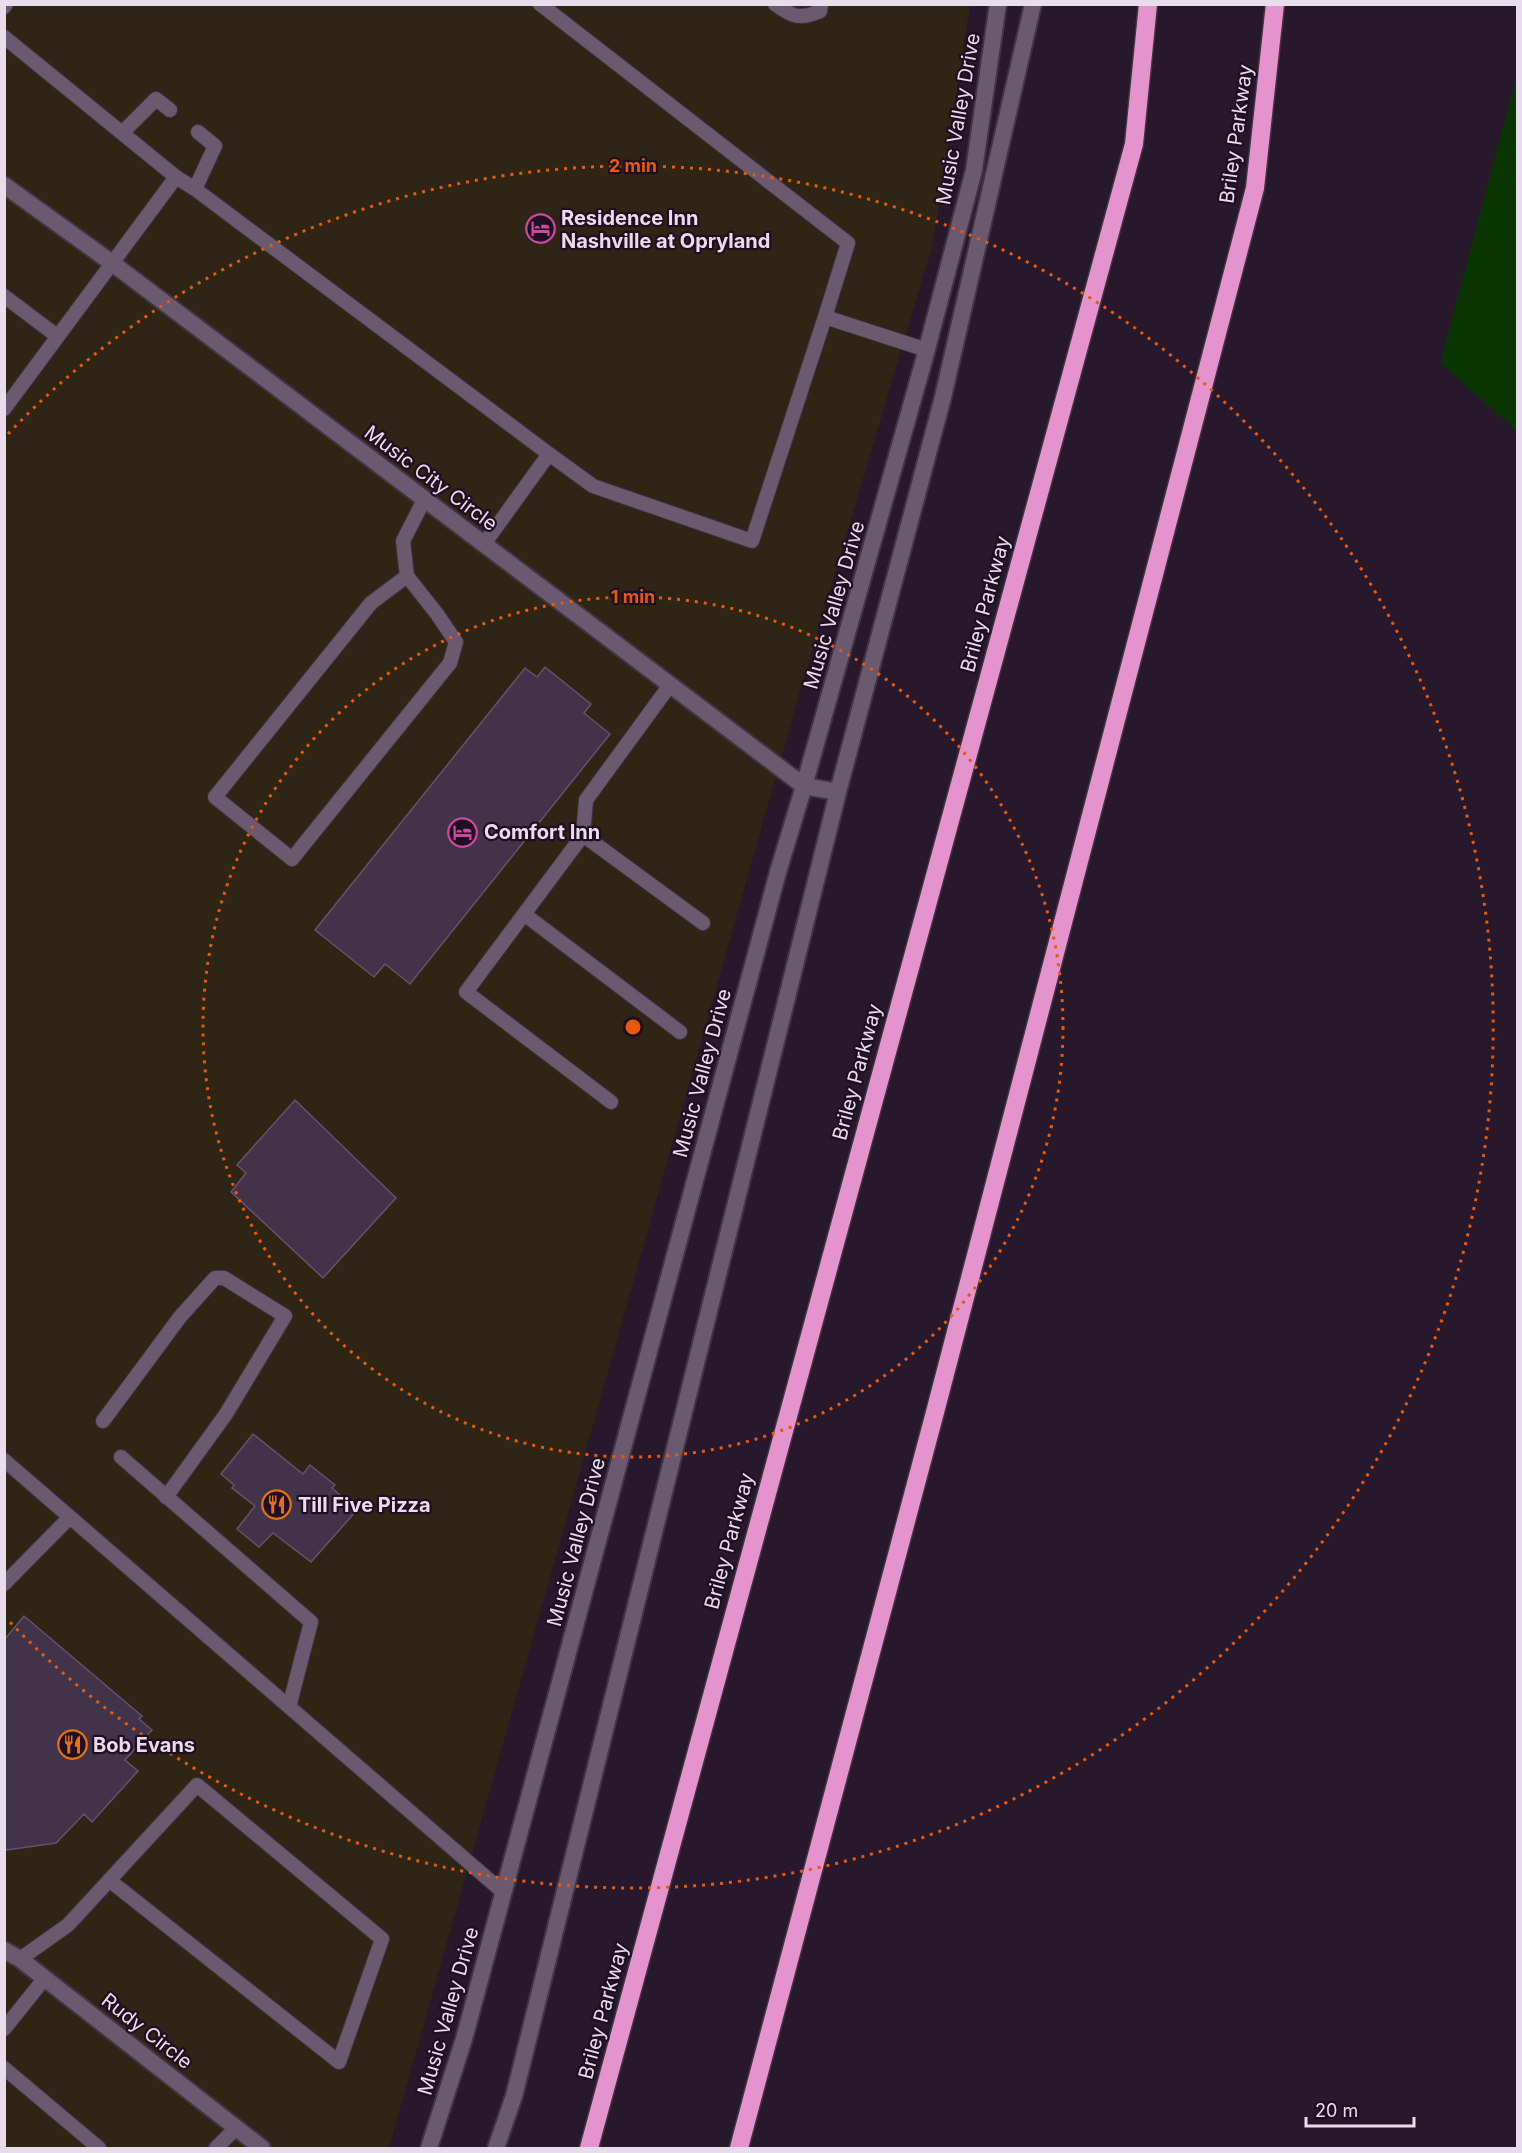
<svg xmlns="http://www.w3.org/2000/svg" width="1522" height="2153" font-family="Inter,sans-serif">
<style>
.commercial{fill:#2e2515}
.green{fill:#0a3400}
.building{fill:#41344a;stroke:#61536b;stroke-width:1.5}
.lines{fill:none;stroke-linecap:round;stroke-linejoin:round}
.service-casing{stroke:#403443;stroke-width:16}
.minor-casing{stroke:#403443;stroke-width:20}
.motorway-casing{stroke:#403443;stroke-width:21}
.service{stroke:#6b5970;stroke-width:14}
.minor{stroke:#6b5970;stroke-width:16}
.motorway{stroke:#e493cd;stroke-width:18}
.ring{fill:none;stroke:#e8590c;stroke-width:3;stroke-dasharray:3 6}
.labels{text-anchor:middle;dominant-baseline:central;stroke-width:4.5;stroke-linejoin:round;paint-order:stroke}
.street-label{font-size:20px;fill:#e8ddeb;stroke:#1e0f22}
.poi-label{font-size:20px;font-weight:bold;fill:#e8ddeb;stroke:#1e0f22;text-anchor:start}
.centre{fill:#e8590c;stroke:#1e0f22;stroke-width:3}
.ring-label{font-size:18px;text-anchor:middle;font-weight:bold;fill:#e8590c;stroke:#1e0f22;stroke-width:4.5;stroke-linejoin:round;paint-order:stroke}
</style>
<rect width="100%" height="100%" fill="#28182c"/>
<!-- commercial -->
<path class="commercial" d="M5,5H970L933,243L800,691L389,2148H5Z"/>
<!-- green -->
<path class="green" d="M1517,74V431L1440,363Z"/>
<!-- building -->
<path class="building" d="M545,667L591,704L584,713L610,734L410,984L385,964L374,977L315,930L525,668L537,677Z
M295,1100L396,1198L323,1278L231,1192L246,1173L237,1165Z
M253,1434L303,1474L310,1465L335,1485L332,1488L357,1510L311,1562L273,1533L259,1547L237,1529L255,1506L232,1488L234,1485L221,1474Z
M24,1616L142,1716L139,1719L152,1730L125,1760L138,1771L92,1822L84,1814L56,1843L7,1850L4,1847V1640Z"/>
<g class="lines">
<defs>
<path id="service" d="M540,4L848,243L825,317L927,350
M775,4C793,17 800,20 820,11L821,4
M4,7L6,4
M4,37L176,177L195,189L549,454
M122,133L156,99L170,110
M195,189L215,146L198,132
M4,296L57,336
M4,409L176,177
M484,544L549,454L593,486L752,541L825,317
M407,576L371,603L215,797L292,859L450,663L456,642L437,614L407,576L403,541L424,500
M583,835L703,923
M524,914L680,1032
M611,1102L466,992L583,835L586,800L670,685
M103,1421L180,1317L215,1278H224L285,1316L226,1414L166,1497
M121,1457L311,1622L289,1707
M4,1460L503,1892
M4,1584L70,1517
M20,1959L68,1925L197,1785L382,1939L339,2062L109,1880
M4,2029L45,1978
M4,2068L99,2148
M216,2148L236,2128"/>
<path id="minor" d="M4,185L112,263L804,786L838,792
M4,1950L20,1959L262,2148
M429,2148L464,2039L778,872L804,786L924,360L974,170L998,4
M496,2148L514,2096L838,792L943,397L1033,4"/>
<path id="motorway" d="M589,2148L1134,144L1148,4
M739,2148L934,1416L1255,188L1275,4"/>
</defs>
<!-- service casing -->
<use href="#service" class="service-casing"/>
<!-- minor casing -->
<use href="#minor" class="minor-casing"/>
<!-- motorway casing -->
<use href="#motorway" class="motorway-casing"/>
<!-- service -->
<use href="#service" class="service"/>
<!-- minor -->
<use href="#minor" class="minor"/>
<!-- motorway -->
<use href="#motorway" class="motorway"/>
</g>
<!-- distance rings -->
<g class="ring">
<circle cx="633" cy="1027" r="430"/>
<path d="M8 434A861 861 0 1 1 8 1620"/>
</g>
<!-- icons -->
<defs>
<symbol id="hotel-ring" viewBox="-11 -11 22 22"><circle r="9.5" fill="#1e0f22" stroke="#d1479c" stroke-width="1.5"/><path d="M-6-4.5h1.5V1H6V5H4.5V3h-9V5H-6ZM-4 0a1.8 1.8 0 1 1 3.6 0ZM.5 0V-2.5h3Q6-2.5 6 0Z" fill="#d1479c"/></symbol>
<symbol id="restaurant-ring" viewBox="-11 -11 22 22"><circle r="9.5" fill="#1e0f22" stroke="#e8710a" stroke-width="1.5"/><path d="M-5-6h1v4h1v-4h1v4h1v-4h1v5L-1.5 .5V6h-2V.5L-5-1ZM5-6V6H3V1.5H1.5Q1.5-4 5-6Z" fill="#e8710a"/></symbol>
</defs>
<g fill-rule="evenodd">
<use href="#hotel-ring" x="524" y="212" width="33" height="33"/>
<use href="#hotel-ring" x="446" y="816" width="33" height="33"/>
<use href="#restaurant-ring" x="260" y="1488" width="33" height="33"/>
<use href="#restaurant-ring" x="56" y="1728" width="33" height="33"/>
</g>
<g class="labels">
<!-- street labels -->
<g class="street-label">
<text transform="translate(958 119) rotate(-80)">Music Valley Drive</text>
<text transform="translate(1236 134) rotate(-82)">Briley Parkway</text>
<text transform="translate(431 478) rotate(37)">Music City Circle</text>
<text transform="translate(985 604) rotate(-75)">Briley Parkway</text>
<text transform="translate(834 605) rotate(-74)">Music Valley Drive</text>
<text transform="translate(857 1072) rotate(-75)">Briley Parkway</text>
<text transform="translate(702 1073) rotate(-75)">Music Valley Drive</text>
<text transform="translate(729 1541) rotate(-75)">Briley Parkway</text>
<text transform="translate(576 1542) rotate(-75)">Music Valley Drive</text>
<text transform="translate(448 2011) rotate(-74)">Music Valley Drive</text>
<text transform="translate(603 2011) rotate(-75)">Briley Parkway</text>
<text transform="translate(147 2031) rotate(38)">Rudy Circle</text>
</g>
<!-- poi labels -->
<g class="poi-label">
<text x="561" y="218">Residence Inn<tspan x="561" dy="23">Nashville at Opryland</tspan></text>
<text x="484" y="832">Comfort Inn</text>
<text x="298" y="1505">Till Five Pizza</text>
<text x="93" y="1745">Bob Evans</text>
</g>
</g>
<circle cx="633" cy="1027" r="9" class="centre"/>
<g class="ring-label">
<text x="633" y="172">2 min</text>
<text x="633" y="603">1 min</text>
</g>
<!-- border -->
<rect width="1522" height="2153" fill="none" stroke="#e8ddeb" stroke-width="12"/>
<!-- scale -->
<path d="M1306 2117v9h108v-9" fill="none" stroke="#e8ddeb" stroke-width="3"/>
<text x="1315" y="2117" font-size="18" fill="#e8ddeb" stroke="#1e0f22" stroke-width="4.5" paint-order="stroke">20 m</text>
</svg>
